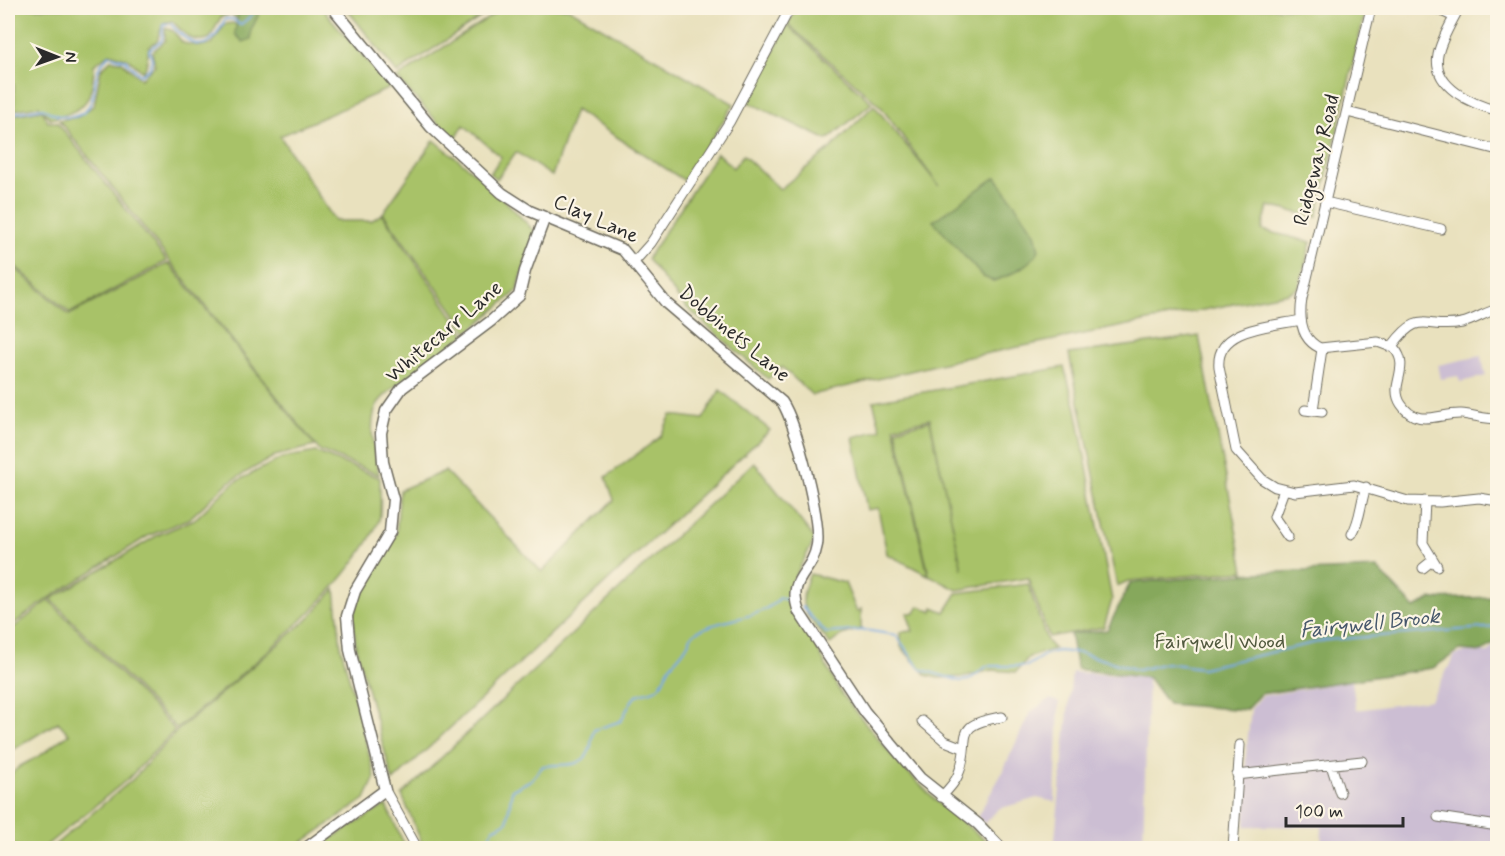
<svg xmlns="http://www.w3.org/2000/svg" width="1505" height="856" font-family="Mynerve,sans-serif">
<style>
.industrial{fill:#ccbed3}
.green{fill:#a8c268;stroke:#6a764a;stroke-width:1.5}
.forest{fill:#86a85c;stroke:#586a44;stroke-width:1.5}
.lines{fill:none;stroke-linecap:round;stroke-linejoin:round}
.stream{stroke:#78a9e3;stroke-width:2}
.minor-casing{stroke:#6e6b5e;stroke-width:11}
.tertiary-casing{stroke:#6e6b5e;stroke-width:13}
.minor{stroke:#fff;stroke-width:9}
.tertiary{stroke:#fff;stroke-width:10}
.labels{text-anchor:middle;dominant-baseline:central;stroke-width:4.5;stroke-linejoin:round;paint-order:stroke}
.street-label{font-size:21px;fill:#2b2b2b;stroke:#fcf5e5}
.park-label{font-size:21px;fill:#50583d;stroke:#fcf5e5}
.water-label{font-size:22px;font-style:italic;fill:#46576b;stroke:#fcf5e5}
</style>
<rect width="100%" height="100%" fill="#fcf5e5"/>
<filter id="ink" filterUnits="userSpaceOnUse"><feTurbulence type="fractalNoise" baseFrequency=".0167" numOctaves="2"/><feDisplacementMap in="SourceGraphic" scale="12" xChannelSelector="R" yChannelSelector="G"/><feConvolveMatrix kernelMatrix="1 2 1 2 8 2 1 2 1" color-interpolation-filters="sRGB"/></filter>
<filter id="wash" filterUnits="userSpaceOnUse"><feTurbulence type="fractalNoise" baseFrequency=".008" numOctaves="4" result="noise"/><feDisplacementMap in="SourceGraphic" scale="24" xChannelSelector="R" yChannelSelector="G"/><feGaussianBlur stdDeviation="1.35" result="paint"/><feColorMatrix in="noise" values="0 0 0 0 0 0 0 0 0 0 0 0 0 0 0 0 0 1.4 0 .05"/><feComposite in="paint" operator="in"/></filter>
<g filter="url(#wash)">
<rect width="100%" height="100%" fill="#e9e1be"/>
<!-- industrial -->
<path class="industrial" d="M1481,356L1486,376L1460,382L1458,376L1441,379L1438,365Z
M1495,644H1497V848H1321L1322,827L1245,826L1246,754L1251,709L1262,696L1352,681L1356,710L1431,700L1455,655L1465,652L1488,653Z
M1072,672L1148,678L1143,848H1054Z
M1050,699L1059,702L1055,802L1037,798L998,809L985,824L977,817L1001,775L1030,712Z"/>
<!-- green -->
<path class="green" d="M8,8H248L241,22L231,14L221,17L210,38C192,46 183,32 172,21L163,23L157,41L149,47L146,67L143,72L128,59L110,53L94,65C93,100 86,111 51,119L42,110L48,122H57L167,261L70,313L8,260V116L42,110L39,106L14,110V85H8Z
M258,8H322L390,88L280,136L335,221H371L382,214L466,335C450,347 381,392 376,407C368,429 375,453 379,475L319,450L59,120L78,117L94,105L101,69L111,60L121,61L141,79L155,65L152,52L165,41V28L173,31L183,43L200,46L212,44L225,24L233,23L242,27Z
M346,8H495L397,73Z
M503,8H568L734,104L685,181L575,110L552,176L516,152L497,179L490,174L501,157L464,125L454,140L397,78Z
M797,8H1366L1317,217L1268,206L1262,230L1311,242L1299,287L1288,293L964,358L812,395L782,367L768,379L685,306L647,259L717,153L733,168L743,155L780,189L830,149L874,105L939,186L881,107L788,24Z
M787,25L872,103L827,140L748,102Z
M434,140L491,186L535,232L517,291L468,332L383,213Z
M8,262L69,315L169,263L315,446L275,456L229,482L190,518L148,536L46,600L8,628Z
M1199,336L1244,571L1128,581L1117,586L1069,354Z
M1064,367L1076,409L1112,600L1104,627L1049,637L1028,578L957,590L929,575L896,429L930,421L962,569L930,419L894,427L928,575L887,554L878,508L867,510L853,437L881,430L873,401Z
M720,390L770,430L393,781L356,648L353,616L365,578L396,535L400,490L445,471L542,572L614,500L606,477L660,437L671,415L703,419Z
M316,452L380,478C379,491 383,512 378,523C344,597 238,675 177,729L51,599L158,535L195,519L233,483L282,458Z
M754,462L815,539L793,580L792,609L811,637L840,692L893,757L937,802L995,848H424L402,795Z
M810,574L845,583L857,612L861,609V629L842,635L830,644C809,616 793,611 810,574Z
M1028,584L1047,641L1054,649L1029,657L1016,672L992,670L962,677L938,678L926,675L901,647V632L913,631L907,613H915L919,606L932,612L933,607L945,612L957,593Z
M335,589L341,647L375,777L365,799L294,848H51L133,779L177,731L308,619Z
M49,600L175,730L129,778L43,848L10,846L8,841V779C17,764 29,763 42,754C52,747 59,740 69,734L58,722L8,753V632Z
M386,805L406,848H315Z"/>
<!-- forest -->
<path class="forest" d="M243,8H262L251,30V39L243,42L235,34L238,13Z
M996,177L1035,233L1039,250C1032,264 1008,277 993,281L983,277L933,221Z
M1377,568L1415,608L1431,599L1497,597V643H1494L1482,652L1460,650L1433,668L1260,694L1246,710L1168,704L1149,678L1077,669L1070,634L1107,630L1130,583L1253,573Z"/>
<g class="lines">
<!-- stream -->
<path class="stream" d="M8,85L11,86L8,114L43,108C57,118 82,124 91,102C96,92 94,75 100,66C102,62 106,59 109,55L125,60L140,75L150,68L152,59L149,50L162,40L163,24H171C193,50 210,54 225,19H233L240,25L251,16L255,8
M802,607L826,633L864,630L896,635L920,669L960,681L969,680L987,666H1027L1046,654L1058,651L1081,653L1138,670L1166,663L1202,668L1327,640L1498,627
M485,848L493,829L507,822L512,790L531,780L543,766C560,763 583,770 590,749C592,743 591,737 594,730L621,721C626,713 628,704 635,697C642,691 650,693 656,689C665,684 665,672 671,665C680,655 687,648 692,635C719,616 756,623 780,598L792,601"/>
</g>
</g>
<g filter="url(#ink)">
<g class="lines">
<defs>
<path id="minor" d="M1371,8L1302,299C1299,318 1301,339 1320,348L1378,342L1394,348C1404,359 1401,369 1398,382C1396,390 1397,398 1401,404C1417,429 1439,413 1461,414C1473,415 1485,419 1498,419
M1435,8L1454,17
M1459,8C1452,22 1441,39 1438,55C1432,87 1472,104 1498,111
M1347,112L1498,150
M1325,202L1441,229
M634,262L651,243L730,121L790,8
M1301,320C1274,326 1215,327 1219,367L1236,450L1262,479L1275,487L1295,492L1354,485L1408,501L1440,502L1479,498L1498,501
M1392,346C1421,307 1425,331 1462,323C1475,320 1485,312 1498,309
M1305,410L1322,412
M1313,410L1322,349
M1284,490L1274,517L1288,537
M1425,501L1423,543L1437,566
M1352,534C1361,519 1360,504 1366,487
M1423,568L1433,560
M922,721L945,741L963,748
M1331,765L1340,793
M1237,775L1362,761
M385,790L417,848
M941,797C947,791 955,783 958,775C974,739 948,725 1002,717
M1438,817L1498,826
M1233,848L1240,745"/>
<path id="tertiary" d="M333,8L431,127L502,193L530,211L623,250L667,304L782,402C796,422 821,521 817,545C812,575 786,577 799,612L865,712L920,778L978,824L1001,848
M306,848L385,790L350,650L347,616L355,591L390,532L393,499L383,462L381,433L386,411L402,388L491,321L519,296L525,271L545,217"/>
</defs>
<!-- minor casing -->
<use href="#minor" class="minor-casing"/>
<!-- tertiary casing -->
<use href="#tertiary" class="tertiary-casing"/>
<!-- minor -->
<use href="#minor" class="minor"/>
<!-- tertiary -->
<use href="#tertiary" class="tertiary"/>
</g>
</g>
<g class="labels">
<!-- street labels -->
<g class="street-label">
<text transform="translate(1317 160) rotate(-76)">Ridgeway Road</text>
<text transform="translate(596 219) rotate(24)">Clay Lane</text>
<text transform="translate(444 332) rotate(-40)">Whitecarr Lane</text>
<text transform="translate(734 334) rotate(40)">Dobbinets Lane</text>
</g>
<!-- park labels -->
<g class="park-label">
<text x="1220" y="642">Fairywell Wood</text>
</g>
<!-- water labels -->
<g class="water-label">
<text transform="translate(1370 624) rotate(-6)">Fairywell Brook</text>
</g>
</g>
<!-- margin -->
<rect width="1505" height="856" fill="none" stroke="#fcf5e5" stroke-width="30"/>
<!-- north arrow -->
<g transform="translate(57 57) rotate(91)" stroke="#fcf5e5" stroke-width="4.5" paint-order="stroke">
<path d="M0-4.5L10 22L0 15L-10 22Z" fill="#2b2b2b"/>
<text y="-9" font-size="16" font-weight="bold" text-anchor="middle" fill="#2b2b2b">N</text>
</g>
<!-- scale -->
<path d="M1286 817v9h117v-9" fill="none" stroke="#2b2b2b" stroke-width="3"/>
<text x="1295" y="817" font-size="18" fill="#2b2b2b" stroke="#fcf5e5" stroke-width="4.5" paint-order="stroke">100 m</text>
</svg>
